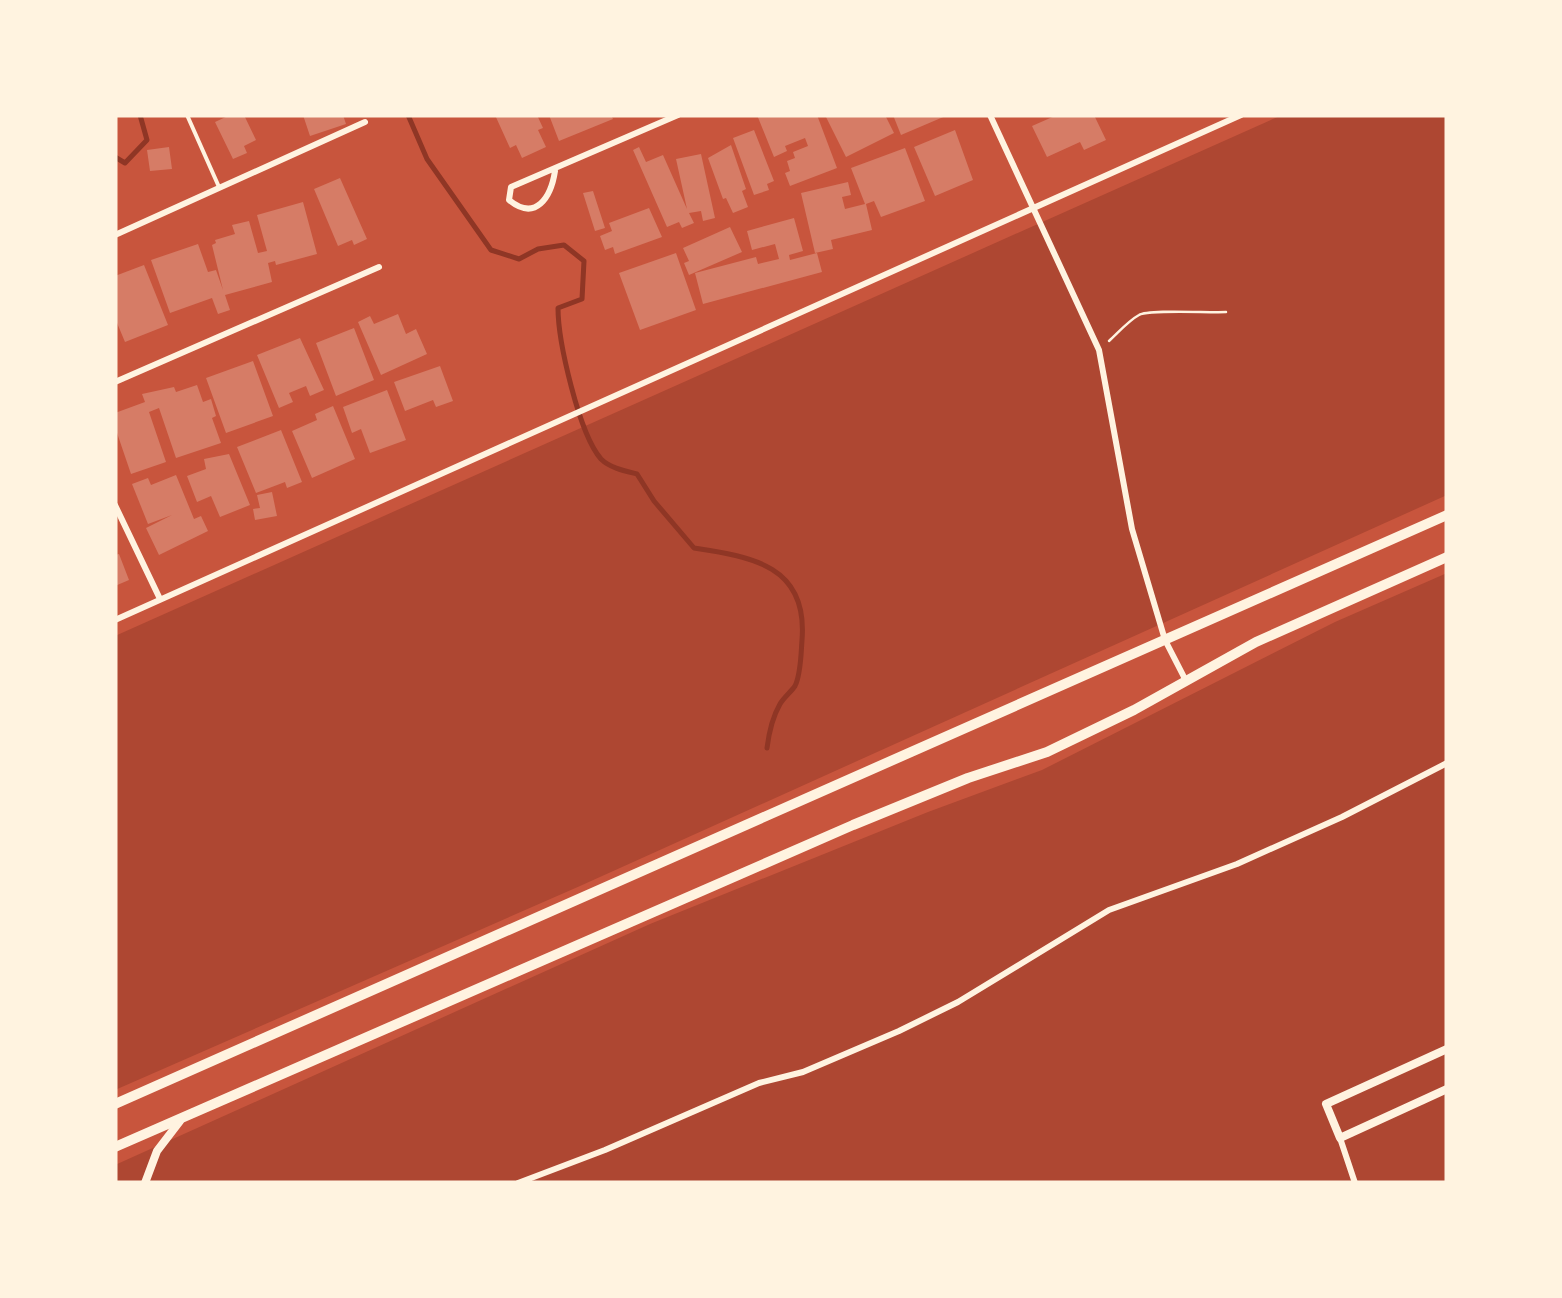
<svg xmlns="http://www.w3.org/2000/svg" width="1562" height="1298" font-family="'Space Grotesk',sans-serif">
<style>
.green{fill:#ae4732}
.lines{fill:none;stroke-linecap:round;stroke-linejoin:round}
.stream{stroke:#8f3625;stroke-width:5}
.building{fill:#d67c66}
.path{stroke:#fff3e0;stroke-width:2.5}
.service{stroke:#fff3e0;stroke-width:4}
.minor{stroke:#fff3e0;stroke-width:6}
.tertiary{stroke:#fff3e0;stroke-width:8}
.primary{stroke:#fff3e0;stroke-width:10}
</style>
<rect width="100%" height="100%" fill="#c8553d"/>
<!-- green -->
<path class="green" d="M1282,115H1447V495L580,886L115,1090V636Z
M1447,573V1183H115V1165L650,924L928,812L1042,770L1335,622Z"/>
<g class="lines">
<!-- stream -->
<path class="stream" d="M408,115L427,159L491,250L519,259L538,249L564,245L584,261L582,299L558,308C558,341 579,434 601,459C610,468 625,471 637,474L654,501L694,548C753,557 808,566 802,640C801,653 801,674 795,686C791,692 784,697 780,704C772,718 769,732 767,748
M115,157L125,163L147,140L140,115"/>
</g>
<!-- building -->
<path class="building" d="M230,115H244L256,140L244,146L247,153L233,159L215,122Z
M303,115H343L346,124L310,136Z
M495,115H537L543,128L538,130L546,147L522,158L516,145L510,148Z
M549,115H611L613,119L559,141Z
M757,115H817L837,168L790,186L785,173L790,171L787,161L795,158L793,152L808,146L805,138L785,146L787,151L774,157Z
M825,115H885L894,133L846,157Z
M893,115H948L901,135Z
M1057,115H1094L1106,140L1084,150L1080,142L1047,157L1032,126Z
M754,130L774,181L767,184L769,190L754,195L733,138Z
M955,130L973,180L935,196L914,147Z
M731,145L746,189L742,191L748,207L733,213L726,198L723,199L708,158Z
M169,147L172,169L150,171L147,150Z
M639,147L646,162L663,155L687,209L676,159L701,154L715,218L703,221L701,211L689,213L694,223L682,228L679,222L667,227L633,150Z
M905,148L925,201L881,217L874,201L866,204L872,230L831,240L833,249L815,253L801,193L848,182L851,195L842,197L845,209L865,204L851,168Z
M340,178L367,239L354,245L352,240L338,246L314,189Z
M593,191L605,228L595,231L583,193Z
M303,202L317,254L276,265L275,261L268,263L272,282L225,295L230,310L218,314L212,298L170,313L151,260L198,244L208,272L216,270L223,290L212,245L216,243L215,240L235,234L232,225L249,221L258,253L267,251L257,215Z
M649,208L662,237L615,254L613,247L605,250L600,236L612,231L609,223Z
M794,218L803,251L789,255L790,260L817,253L822,272L703,304L695,273L756,257L758,264L779,259L775,244L752,250L747,231Z
M730,227L742,252L689,275L684,263L689,261L683,248Z
M676,253L696,310L640,330L619,273Z
M144,265L168,325L125,342L115,318V276Z
M398,314L406,334L416,329L427,354L381,375L358,322L370,316L374,324Z
M354,328L374,380L336,396L316,343Z
M300,338L324,390L310,396L306,386L289,393L293,402L279,408L257,355Z
M253,361L273,416L226,433L206,378Z
M440,366L453,401L436,407L433,400L405,411L394,382Z
M197,385L203,402L211,399L216,416L212,418L221,443L176,458L159,408L149,412L166,462L131,474L115,427V413L145,402L142,394L174,387L176,392Z
M387,390L406,440L370,453L361,429L352,433L343,407Z
M333,406L355,459L312,478L292,431L317,420L315,414Z
M281,430L302,482L287,488L285,482L256,493L237,447Z
M229,454L250,505L220,517L211,496L197,502L187,476L206,469L204,459Z
M176,475L194,519L201,516L208,531L159,555L146,528L172,515L148,524L132,484L148,478L151,485Z
M272,492L277,516L255,520L253,509L260,508L257,495Z
M119,554L129,580L115,586V555Z"/>
<g class="lines">
<!-- path -->
<path class="path" d="M1109,341C1118,333 1128,321 1139,315C1148,309 1210,313 1226,312"/>
<!-- service -->
<path class="service" d="M187,115L219,187"/>
<!-- minor -->
<path class="minor" d="M990,115L1099,350L1132,529L1165,640L1185,679
M555,171C551,197 536,222 509,200L511,187L678,115
M115,235L365,122
M115,382L379,267
M115,505L160,599
M115,620L1241,115
M1340,1138L1355,1183
M518,1183L605,1150L759,1083L803,1072L899,1031L958,1002L1109,910L1237,864L1342,817L1447,763"/>
<!-- tertiary -->
<path class="tertiary" d="M1447,1049L1326,1104L1340,1138L1447,1089
M145,1183L157,1151L180,1121"/>
<!-- primary -->
<path class="primary" d="M115,1104L1447,515
M115,1147L853,825L968,778L1047,752L1134,710L1256,642L1447,557"/>
</g>
<!-- border -->
<rect width="1562" height="1298" fill="none" stroke="#fff3e0" stroke-width="235"/>
</svg>
